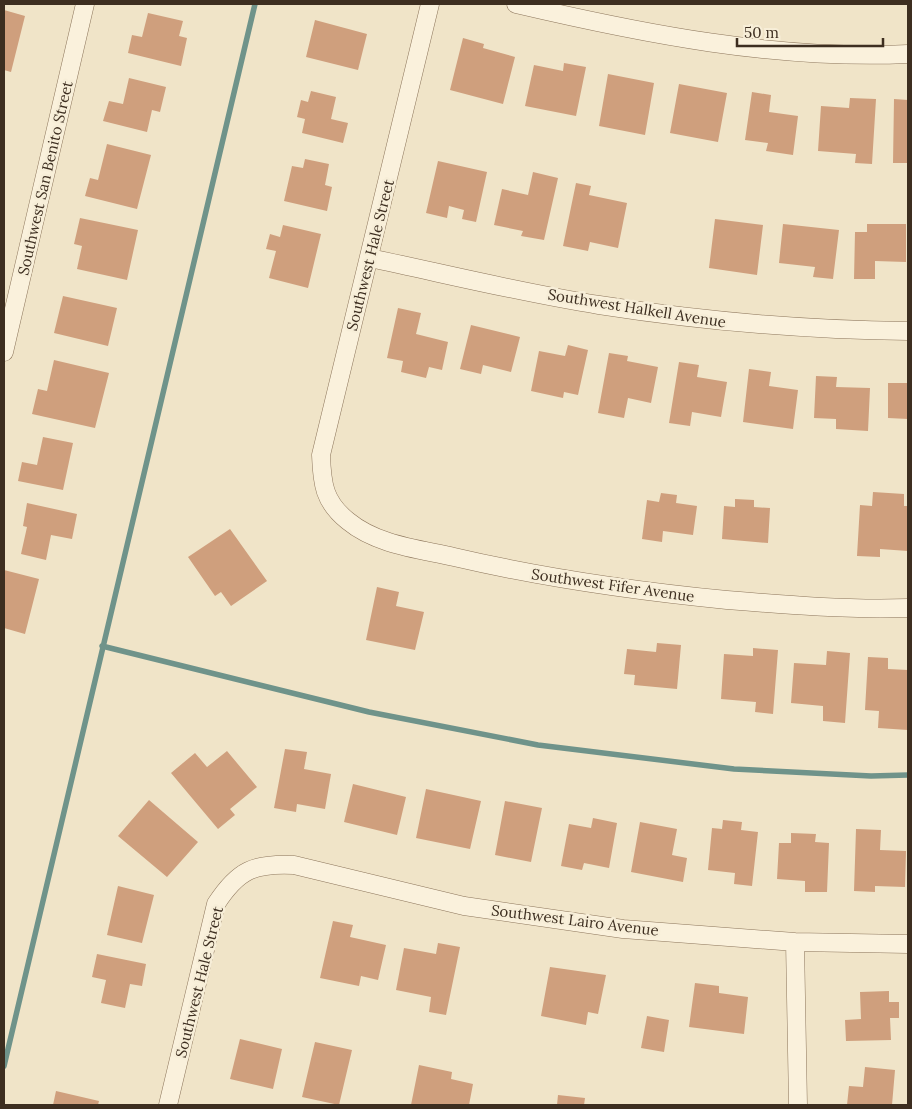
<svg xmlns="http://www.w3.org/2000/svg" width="912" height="1109" font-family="Lora,serif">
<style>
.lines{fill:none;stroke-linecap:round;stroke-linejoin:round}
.stream{stroke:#6f938a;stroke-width:5.5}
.building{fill:#cf9f7d}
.minor-casing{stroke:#8d765c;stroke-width:19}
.minor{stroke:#faf1dc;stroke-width:18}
.labels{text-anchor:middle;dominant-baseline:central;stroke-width:5;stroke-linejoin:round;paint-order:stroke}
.street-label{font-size:15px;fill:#3d2e20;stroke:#f7eed8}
</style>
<rect width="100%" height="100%" fill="#f0e4c8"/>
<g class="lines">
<!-- stream -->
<path class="stream" d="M102,646L369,712L538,745L734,769L871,776L908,775
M4,1066L255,4"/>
</g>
<!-- building -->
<path class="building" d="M4,10L25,16L11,72L4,70Z
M148,13L183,21L179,36L187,38L181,66L128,53L132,35L142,37Z
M315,20L367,34L358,70L306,57Z
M463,38L484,44L483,48L515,57L503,104L450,90Z
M564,63L586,67L576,116L525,106L534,65L563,71Z
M608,74L654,83L645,135L599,126Z
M129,78L166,87L160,112L152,110L147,132L103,121L109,101L123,104Z
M679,84L727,93L718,142L670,133Z
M311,91L336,97L331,119L348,123L343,143L302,133L305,119L297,117L301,100L308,102Z
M752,92L771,95L769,112L798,116L793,155L766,151L768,143L745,140Z
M850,98L876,99L872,164L855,163L856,154L818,151L821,106L849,108Z
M894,99L908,100V163H893Z
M107,144L151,155L137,209L85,196L90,178L98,180Z
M305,159L329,164L325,185L332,187L327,211L284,201L292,166L303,168Z
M438,161L487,172L476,222L462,219L464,210L449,206L447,218L426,213Z
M533,172L558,178L544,240L521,236L523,231L494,225L502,189L528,195Z
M576,183L591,186L589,195L627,203L618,248L590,242L588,251L563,246Z
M80,218L138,230L127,280L77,269L82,246L74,244Z
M715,219L763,225L757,275L709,268Z
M783,224L839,230L833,279L813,277L815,267L779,263Z
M867,224H906V262L875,261V279H854L855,232H867Z
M283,225L321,234L308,288L269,278L276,251L266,249L270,234L280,237Z
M63,296L117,308L108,346L54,333Z
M398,308L421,313L416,334L448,342L442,370L429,367L426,378L401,372L403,361L387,358Z
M471,325L520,337L511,372L483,365L481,374L460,369Z
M568,345L588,350L578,395L564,392L563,398L531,391L539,351L565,356Z
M609,353L628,356L627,361L658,367L651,403L628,398L624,418L598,413Z
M54,360L109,373L95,428L32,414L38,389L47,391Z
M679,362L699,365L697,377L727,382L721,417L692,412L690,426L669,423Z
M749,369L771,372L769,386L798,390L793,429L743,422Z
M816,376L837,377L836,387L870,388L868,431L836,429V419L814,418Z
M888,383H908V419L888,418Z
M43,437L73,443L63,490L18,481L22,462L37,465Z
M873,492L904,494V506H908V551L880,549V557L857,556L860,505L872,506Z
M661,493L677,495L676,503L697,506L693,535L663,531L662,542L642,539L647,500L659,502Z
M735,499L754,500V507L770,508L768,543L722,539L724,506L735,507Z
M27,503L77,514L72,539L51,535L46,560L21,554L27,527L23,526Z
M230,529L267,581L231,606L221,592L215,596L188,557Z
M4,570L39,579L25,634L4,628Z
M377,587L399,592L396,606L424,612L415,650L366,640Z
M657,643L681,645L677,689L634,685L635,675L624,674L627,649L656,652Z
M753,648L778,650L773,714L755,712L756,702L721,699L724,654L753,656Z
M827,651L850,653L845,723L823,721V706L791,703L794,663L826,665Z
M868,657L888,658V669L908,670V730L878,728L879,711L865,710Z
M285,749L307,752L304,769L331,774L325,809L297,804L296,812L274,808Z
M227,751L257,787L230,809L235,815L218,829L171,773L195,753L207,767Z
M353,784L406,797L397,835L344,822Z
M426,789L481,801L470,849L416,838Z
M149,800L198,842L167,877L118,836Z
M505,801L542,808L531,862L495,855Z
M593,818L617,823L609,868L584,863L582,870L561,866L569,824L591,828Z
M723,820L742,822L741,830L758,832L752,886L734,884L735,873L708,870L712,828L722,829Z
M640,822L677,829L672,855L687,858L683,882L631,872Z
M856,829L881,830L880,850L906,851L905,887L875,886V892L854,891Z
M791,833L816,834L815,842L829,843L827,892H805V881L777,879L779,843H791Z
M118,886L154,895L142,943L107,935Z
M333,921L353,925L350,937L386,945L378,980L361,976L359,986L320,978Z
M438,943L460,947L446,1015L429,1012L431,997L396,990L404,948L436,954Z
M97,954L146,964L142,986L130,984L125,1008L101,1003L106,980L92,977Z
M550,967L606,975L598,1014L588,1012L586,1025L541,1016Z
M695,983L719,986V993L748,997L744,1034L689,1027Z
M889,991V1002H899V1018H890L891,1040L846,1041L845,1020L861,1019L860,992Z
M647,1016L669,1020L664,1052L641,1048Z
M240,1039L282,1049L273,1089L230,1079Z
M315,1042L352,1050L339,1105L302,1097Z
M419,1065L452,1072L451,1079L473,1084L469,1105H411Z
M865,1067L895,1070L892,1105H847L849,1086L863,1087Z
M56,1091L99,1101L98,1105H53Z
M558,1095L585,1098L584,1105H557Z"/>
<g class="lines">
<defs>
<path id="minor" d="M430,4L321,455C322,484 324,502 348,521C377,545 419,549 454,557C544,578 635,591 727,600C787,605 848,610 908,608
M516,4C644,34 776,60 908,54
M370,258C446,274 522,293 599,305C702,321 805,330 908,331
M4,352L85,4
M795,942L798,1105
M168,1105L216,904C238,870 254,863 294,865L464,906L623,929L795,942L908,944"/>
</defs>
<!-- minor casing -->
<use href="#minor" class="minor-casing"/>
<!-- minor -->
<use href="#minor" class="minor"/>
</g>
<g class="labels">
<!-- street labels -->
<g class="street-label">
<text transform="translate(45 178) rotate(-77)">Southwest San Benito Street</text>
<text transform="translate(370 255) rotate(-76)">Southwest Hale Street</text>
<text transform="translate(637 308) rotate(9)">Southwest Halkell Avenue</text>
<text transform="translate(613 585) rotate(8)">Southwest Fifer Avenue</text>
<text transform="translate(575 920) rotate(7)">Southwest Lairo Avenue</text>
<text transform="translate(199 982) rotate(-76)">Southwest Hale Street</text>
</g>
</g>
<!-- border -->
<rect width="912" height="1109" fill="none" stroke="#3d2e20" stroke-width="10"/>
<!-- scale -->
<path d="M737 38v8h146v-8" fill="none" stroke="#3d2e20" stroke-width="2.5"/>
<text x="744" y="38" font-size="15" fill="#3d2e20" stroke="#f7eed8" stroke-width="4" paint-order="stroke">50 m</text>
</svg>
